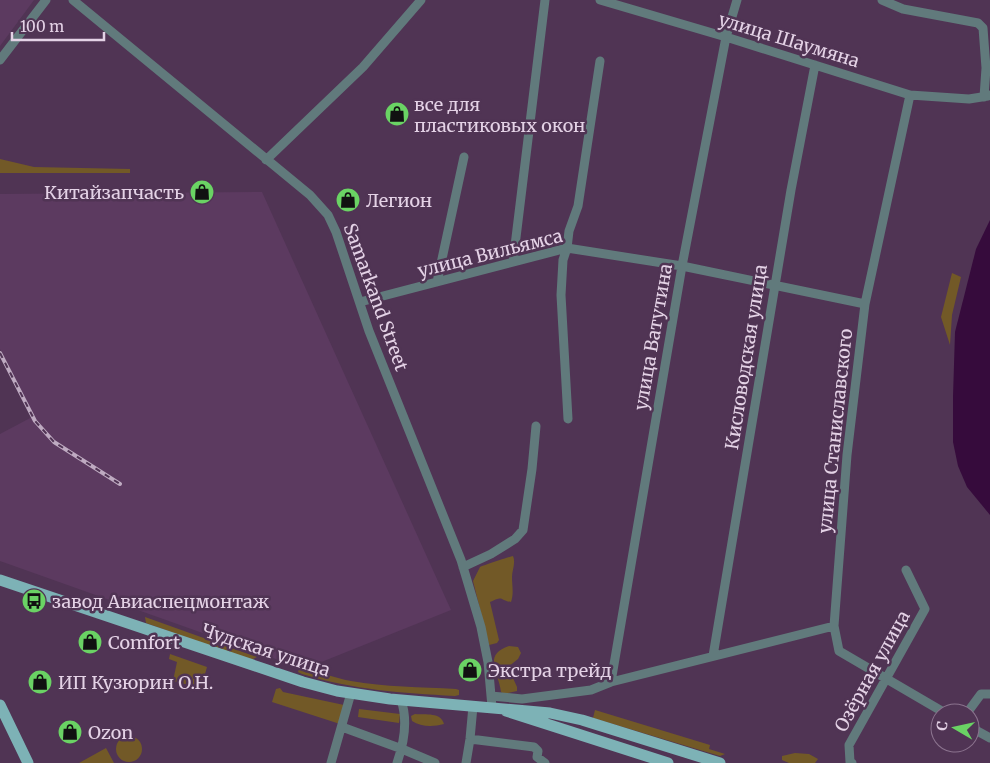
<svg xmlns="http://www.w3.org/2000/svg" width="990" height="763" font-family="Merriweather,serif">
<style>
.built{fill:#5c3a60}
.green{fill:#725927}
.water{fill:#360b3c}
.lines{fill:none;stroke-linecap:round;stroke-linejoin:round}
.minor{stroke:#617a7c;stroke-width:9}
.major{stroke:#7db2b6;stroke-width:11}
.rail-casing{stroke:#beaac1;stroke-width:4}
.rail{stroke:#503454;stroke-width:2;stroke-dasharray:5.5;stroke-linecap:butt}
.labels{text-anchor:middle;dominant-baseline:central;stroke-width:5;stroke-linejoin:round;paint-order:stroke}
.street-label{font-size:18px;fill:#e4d2e6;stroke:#503454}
.poi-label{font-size:18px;fill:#e4d2e6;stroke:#503454;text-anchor:start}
</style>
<rect width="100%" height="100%" fill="#503454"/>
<!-- built -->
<path class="built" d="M0,0H34L0,46Z
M262,192L451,610L304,669L0,561V434L34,416L0,349V194Z"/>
<!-- green -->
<path class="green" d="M0,159L34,167L130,169V173H0Z
M952,273L961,277L952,315L950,345L941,317Z
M513,556C516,563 512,570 512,577C512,586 514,593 511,602C499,600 504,595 490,602L499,640L497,643L489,645L473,581L480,567C485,565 509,557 513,556Z
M145,617L257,657L251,660L146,623Z
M509,646L518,647L521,653L518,659L508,667L517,687V691L504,694L501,692C499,673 482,655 509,646Z
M170,654L207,667L201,688L173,681L177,662L169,659Z
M299,669C317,670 334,678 351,681C385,687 421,687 456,689L459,690V695L455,696C401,693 354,690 302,674L298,672Z
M280,688L283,692L344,705L340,724L272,702L276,689Z
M359,709L400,714L399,723L358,717Z
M595,710L710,745L709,749L725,754L720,756L593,718Z
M415,714C426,715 441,712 444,724C433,727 421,727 412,721L411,716Z
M116 749a13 13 0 1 1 26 0a13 13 0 1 1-26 0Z
M106,748L114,763H79Z
M795,753L809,754L818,759L815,763H789L782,760V756Z"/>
<!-- water -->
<path class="water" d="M990,220V515L967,487L958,466L953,442V396L955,332L976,249Z"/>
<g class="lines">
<!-- minor -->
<path class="minor" d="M73,0L310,195L328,215L336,232L369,331L461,560L481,627L488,662L492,707
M600,0L726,37L910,95L969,99L988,96L990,95
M882,0L903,9L978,23L983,28L986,68L984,97
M0,60L46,0
M910,95L865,304L847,455L834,626L839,651L945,713
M266,160L363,67L421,0
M513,262L545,0
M437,282L464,157
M360,302L567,248L682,266L865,304
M568,419L561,295L563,260L567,248L569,231L578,206L600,61
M463,567L491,554L515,539L523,530L532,469L536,426
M713,656L791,190L815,65
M611,682L682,266L726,37L737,0
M491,696L522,699L591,690L611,682L834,626
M967,713L981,694H990
M342,727L402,749L435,763
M970,727L990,738
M470,739L534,747L538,751L537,757L545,763
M331,763L351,693
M397,763C404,743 408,720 401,700
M466,763L470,739L473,706
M852,763L850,762L849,745L925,609L906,570"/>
<!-- major -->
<path class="major" d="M0,580L303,682L337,691L390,699L550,713L582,720L720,763
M0,705L28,763
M506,711L668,763"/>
<defs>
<path id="rail" d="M0,353L35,421L54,442L120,484"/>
</defs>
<!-- rail casing -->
<use href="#rail" class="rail-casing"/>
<!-- rail -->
<use href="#rail" class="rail"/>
</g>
<!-- icons -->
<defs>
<symbol id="shop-disc" viewBox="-11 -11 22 22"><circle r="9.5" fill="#6ad364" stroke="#503454"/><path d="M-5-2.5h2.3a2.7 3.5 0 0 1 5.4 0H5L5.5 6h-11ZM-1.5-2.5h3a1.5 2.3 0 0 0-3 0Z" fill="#111"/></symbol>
<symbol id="bus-disc" viewBox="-11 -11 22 22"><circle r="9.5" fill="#6ad364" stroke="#503454"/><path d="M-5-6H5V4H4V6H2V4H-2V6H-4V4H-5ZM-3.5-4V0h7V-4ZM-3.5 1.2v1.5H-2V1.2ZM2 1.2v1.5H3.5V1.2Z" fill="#111"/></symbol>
</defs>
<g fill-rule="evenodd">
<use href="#shop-disc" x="383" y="100" width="28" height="28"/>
<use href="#shop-disc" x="188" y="178" width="28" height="28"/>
<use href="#shop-disc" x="334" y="186" width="28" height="28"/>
<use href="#bus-disc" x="20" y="587" width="28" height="28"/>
<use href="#shop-disc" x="76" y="628" width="28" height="28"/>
<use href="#shop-disc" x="456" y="656" width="28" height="28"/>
<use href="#shop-disc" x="26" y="668" width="28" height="28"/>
<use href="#shop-disc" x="56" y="718" width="28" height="28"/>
</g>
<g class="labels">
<!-- street labels -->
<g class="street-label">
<text transform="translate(789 40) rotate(17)">улица Шаумяна</text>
<text transform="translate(490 253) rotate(-14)">улица Вильямса</text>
<text transform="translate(376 297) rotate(70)">Samarkand Street</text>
<text transform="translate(653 337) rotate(-80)">улица Ватутина</text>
<text transform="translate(746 357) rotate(-81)">Кисловодская улица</text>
<text transform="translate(835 431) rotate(-84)">улица Станиславского</text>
<text transform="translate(266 650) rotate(18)">Чудская улица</text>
<text transform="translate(872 671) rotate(-61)">Озёрная улица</text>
</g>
<!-- poi labels -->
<g class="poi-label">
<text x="414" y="104">все для<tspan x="414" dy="21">пластиковых окон</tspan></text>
<text x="184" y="192" text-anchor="end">Китайзапчасть</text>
<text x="366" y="200">Легион</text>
<text x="52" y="601">завод Авиаспецмонтаж</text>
<text x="108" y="642">Comfort</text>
<text x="488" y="670">Экстра трейд</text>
<text x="58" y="682">ИП Кузюрин О.Н.</text>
<text x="88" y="732">Ozon</text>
</g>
</g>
<!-- north arrow -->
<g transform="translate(955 728) rotate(279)"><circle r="24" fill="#503454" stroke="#8b738e"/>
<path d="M0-4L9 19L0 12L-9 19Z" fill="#6ad364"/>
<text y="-8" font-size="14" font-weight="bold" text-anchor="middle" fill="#e4d2e6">С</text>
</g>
<!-- scale -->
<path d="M12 32v8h92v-8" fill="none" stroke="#e4d2e6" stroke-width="2.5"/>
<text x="20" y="32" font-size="15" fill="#e4d2e6" stroke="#503454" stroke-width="4" paint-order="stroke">100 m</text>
</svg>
